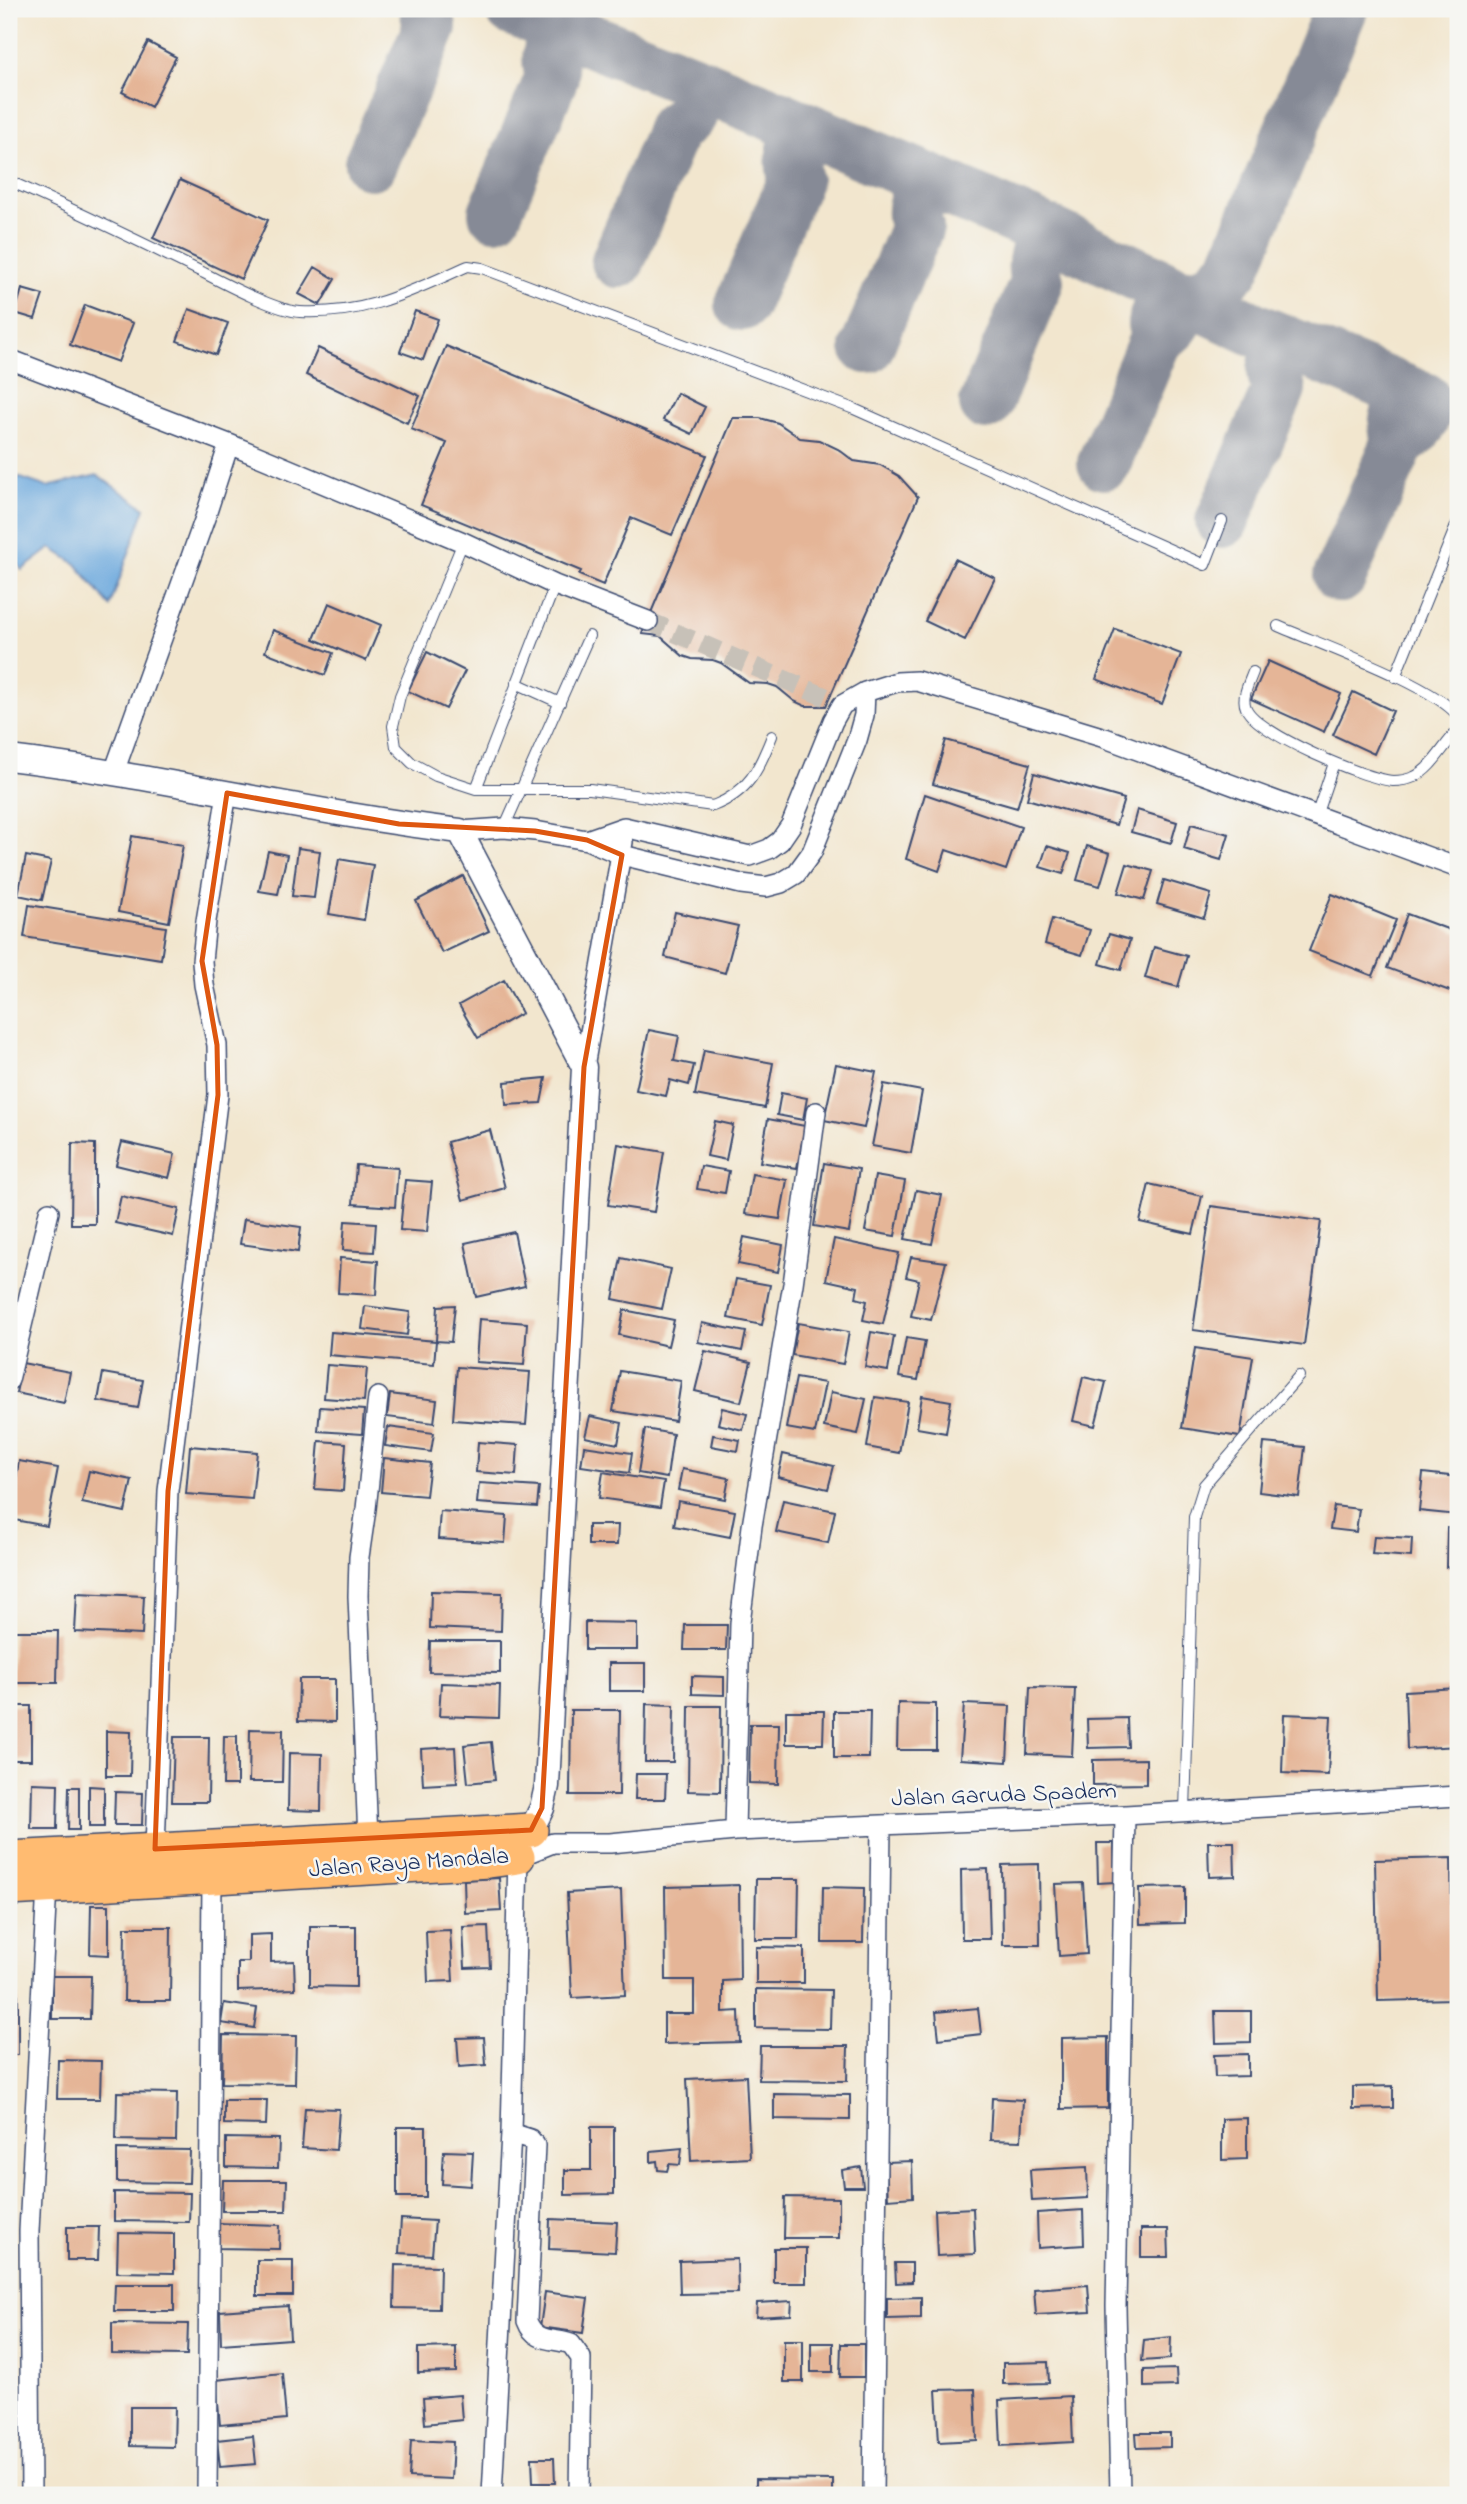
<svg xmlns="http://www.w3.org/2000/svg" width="1467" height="2504" font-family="'Indie Flower',sans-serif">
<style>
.water{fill:#6ca8dd;stroke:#446c9e;stroke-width:2}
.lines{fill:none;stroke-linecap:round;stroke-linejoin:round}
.taxiway{stroke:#868a96;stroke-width:54}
.building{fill:#e5b597}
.minor-tunnel{stroke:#c7c1b8;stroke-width:19;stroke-dasharray:19 10;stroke-linecap:butt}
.service-casing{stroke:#3b4a6f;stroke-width:12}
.minor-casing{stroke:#3b4a6f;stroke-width:22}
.tertiary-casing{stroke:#3b4a6f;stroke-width:27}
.trunk-casing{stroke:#3b4a6f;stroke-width:36}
.service{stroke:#fff;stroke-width:10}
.minor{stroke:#fff;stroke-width:19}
.tertiary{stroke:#fff;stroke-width:24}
.trunk{stroke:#ffbb71;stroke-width:33}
.marked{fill:none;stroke:#de5710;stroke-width:5;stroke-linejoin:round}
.labels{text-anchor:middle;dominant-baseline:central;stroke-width:5;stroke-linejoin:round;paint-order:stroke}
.street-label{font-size:24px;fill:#1b2f5e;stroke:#f6f6f2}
</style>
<rect width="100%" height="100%" fill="#f6f6f2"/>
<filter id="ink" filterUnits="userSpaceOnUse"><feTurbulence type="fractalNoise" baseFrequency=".0143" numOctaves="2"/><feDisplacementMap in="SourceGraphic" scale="14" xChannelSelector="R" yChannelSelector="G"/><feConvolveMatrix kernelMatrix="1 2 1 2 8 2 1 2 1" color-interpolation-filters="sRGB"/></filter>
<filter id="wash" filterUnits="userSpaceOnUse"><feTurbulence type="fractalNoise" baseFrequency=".00686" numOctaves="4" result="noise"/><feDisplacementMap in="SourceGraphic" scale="28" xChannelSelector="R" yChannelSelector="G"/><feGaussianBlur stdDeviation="1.57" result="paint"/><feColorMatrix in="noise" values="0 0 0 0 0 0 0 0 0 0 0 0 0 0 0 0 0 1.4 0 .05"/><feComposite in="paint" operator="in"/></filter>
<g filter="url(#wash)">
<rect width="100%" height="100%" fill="#f2e6ce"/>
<!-- water -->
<path class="water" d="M9,474L47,487L97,475L145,508L110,606L76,564L51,548L22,570L9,552Z"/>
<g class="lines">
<!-- taxiway -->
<path class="taxiway" d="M512,9L698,83L928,180L1050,233L1256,330L1424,399C1427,421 1417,431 1399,442
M371,163L430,27L426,9
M495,213L552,77C547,59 548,43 563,30L541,9
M618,261L674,128C693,117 699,105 698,83
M742,304L795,180C790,158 792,146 805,128
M1157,336C1177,328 1181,315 1181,295C1209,296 1215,287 1234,268L1341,9
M867,347L917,227C909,208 917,195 928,180
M986,403L1037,281C1031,261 1037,249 1050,233
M1104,463L1157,336L1154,324L1161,302
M1222,521L1279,389C1269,368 1275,360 1290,344
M1340,576L1399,442C1394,429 1394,421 1400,409"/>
</g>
<g id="blocks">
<!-- building -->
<path class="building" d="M148,42L176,57L151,107L122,92Z
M180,180L268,220L241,279L153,238Z
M315,267L335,279L320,305L299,294Z
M22,289L43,295L35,319L15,313Z
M85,305L133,323L118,362L70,345Z
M189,309L228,323L216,355L177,341Z
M415,311L438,319L423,360L400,352Z
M446,346L707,455L672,535L631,518L603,585L579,575L581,571L421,505L447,443L411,429Z
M318,348L420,396L407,423L306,375Z
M677,393L705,407L692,434L663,420Z
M733,418H760L778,423L800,438L819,440L838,449L854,461L880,465L899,476L918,497L826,706H805L794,701L777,687L768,684L749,683L721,663L713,660L692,659L683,656L660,636L642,634Z
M955,559L995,578L965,640L925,621Z
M329,603L381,625L366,661L314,639Z
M1115,629L1181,654L1162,704L1096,679Z
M273,630L333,653L325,675L265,652Z
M427,652L465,671L446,709L408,691Z
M1268,661L1341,694L1324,732L1251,699Z
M1353,692L1393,711L1374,754L1333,735Z
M946,740L1030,764L1017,808L933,784Z
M1034,773L1124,799L1116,825L1027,799Z
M925,794L1021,827L1006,870L946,850L939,871L906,859Z
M1137,810L1177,822L1171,843L1131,832Z
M1191,824L1229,834L1221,860L1184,849Z
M132,836L183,845L169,922L118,912Z
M1047,846L1070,853L1063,874L1040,867Z
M1087,846L1110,853L1100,886L1077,880Z
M298,848L320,851L314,898L292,896Z
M268,851L287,855L278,894L259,891Z
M26,856L51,861L42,900L18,895Z
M339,859L373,865L364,920L329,914Z
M1127,864L1153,871L1144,900L1118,893Z
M463,876L489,931L442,953L416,901Z
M1164,880L1211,894L1204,918L1157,904Z
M1332,894L1396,920L1373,976L1309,951Z
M29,905L166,927L161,959L24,937Z
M675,912L738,926L725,973L665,957Z
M1407,914L1458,933V994L1387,968Z
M1052,919L1090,930L1082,955L1045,944Z
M1109,934L1130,940L1121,970L1100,964Z
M1154,947L1187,956L1178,987L1145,978Z
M504,980L522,1013L478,1038L459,1005Z
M649,1030L679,1036L674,1061L694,1065L689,1085L670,1080L666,1096L636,1090Z
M704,1050L773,1063L765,1108L695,1095Z
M836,1064L876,1072L864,1128L824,1120Z
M546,1078L541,1103L506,1105L505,1082Z
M884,1084L922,1091L911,1153L872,1146Z
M781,1093L807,1098L803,1120L777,1115Z
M768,1119L805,1126L797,1168L760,1162Z
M715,1121L733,1125L726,1160L707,1156Z
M490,1130L505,1188L463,1200L447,1142Z
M122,1142L175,1154L169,1178L116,1165Z
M72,1143L95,1144V1224H71Z
M618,1144L664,1152L654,1212L608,1205Z
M824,1163L859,1169L849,1232L814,1226Z
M356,1165L398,1168L395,1207L353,1204Z
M701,1166L729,1171L725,1193L697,1189Z
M752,1174L787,1180L780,1219L745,1214Z
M875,1176L905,1181L895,1236L865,1231Z
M405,1180L432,1182L427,1232L400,1230Z
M1149,1184L1202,1196L1193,1234L1140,1222Z
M916,1190L942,1195L932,1244L905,1239Z
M121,1196L179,1209L173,1236L115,1223Z
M1211,1206L1321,1221L1304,1345L1193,1330Z
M244,1219L301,1227L298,1252L240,1244Z
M345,1221L376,1223L374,1252L343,1250Z
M514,1232L525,1286L476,1297L465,1243Z
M744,1237L783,1245L778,1272L738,1264Z
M834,1239L899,1253L883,1324L863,1320L867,1301L856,1298L858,1287L826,1280Z
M911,1257L946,1262L931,1320L911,1316L919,1280L906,1277Z
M340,1258L378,1261L376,1295L338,1293Z
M621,1258L671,1269L662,1309L613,1299Z
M736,1279L770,1285L762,1325L728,1318Z
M455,1305L451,1342L436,1341L438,1306Z
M365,1306L410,1312L407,1335L362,1329Z
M624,1310L674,1320L668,1346L619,1335Z
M479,1319L527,1323L524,1365L476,1362Z
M702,1323L746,1332L742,1351L698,1342Z
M798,1323L849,1332L843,1364L792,1355Z
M331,1332L436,1341L434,1364L329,1355Z
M871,1332L894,1336L888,1371L865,1367Z
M906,1338L925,1341L918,1380L899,1377Z
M1195,1348L1253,1357L1240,1437L1182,1428Z
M705,1351L751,1362L741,1402L695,1391Z
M22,1363L70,1372L64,1403L16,1393Z
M327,1365L367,1368L364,1401L324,1398Z
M457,1367L530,1372L526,1425L453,1420Z
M620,1371L681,1381L675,1421L613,1411Z
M103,1373L143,1380L138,1408L98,1401Z
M1083,1377L1106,1382L1095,1426L1073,1421Z
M796,1378L825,1383L815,1433L786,1428Z
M831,1392L866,1399L858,1434L824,1427Z
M390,1394L437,1400L434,1423L387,1417Z
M922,1396L951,1401L946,1433L917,1428Z
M875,1397L908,1402L899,1453L867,1447Z
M320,1407L364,1410L362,1434L318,1431Z
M722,1408L747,1414L743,1430L718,1424Z
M590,1416L622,1423L618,1444L585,1437Z
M388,1427L434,1433L431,1452L385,1446Z
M645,1429L673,1434L667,1478L638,1473Z
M713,1435L740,1440L738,1451L711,1446Z
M319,1441L346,1443L343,1491L315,1489Z
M478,1442L518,1445L516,1475L476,1472Z
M1264,1443L1305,1447L1299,1497L1259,1492Z
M190,1446L257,1452L252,1499L186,1494Z
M584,1446L632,1453L629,1473L581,1466Z
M783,1454L834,1466L828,1489L778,1477Z
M384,1458L430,1463L426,1496L381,1492Z
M19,1461L58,1468L47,1526L9,1519Z
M682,1469L729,1478L725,1499L678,1490Z
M89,1471L132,1480L125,1512L82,1503Z
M603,1472L664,1482L660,1507L599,1498Z
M1423,1473L1458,1477V1515L1419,1511Z
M479,1483L539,1487L537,1507L477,1503Z
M783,1500L835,1511L828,1543L776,1532Z
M678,1501L735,1511L730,1537L674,1526Z
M1334,1506L1359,1509L1356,1532L1330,1529Z
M440,1511L507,1516L505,1543L438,1539Z
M588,1525H618L617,1545H588Z
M1447,1528H1458V1568L1446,1567Z
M1374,1536L1412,1538L1411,1557L1372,1554Z
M431,1591L502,1593L501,1631L430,1628Z
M77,1593L144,1596L142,1635L75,1632Z
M585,1622L637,1623V1650H585Z
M685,1625H727L726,1650H684Z
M13,1631H58L57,1683H12Z
M430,1641H500V1673L429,1672Z
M609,1663H645V1691H609Z
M692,1676L724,1677V1695L692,1694Z
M299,1679H335V1722L298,1721Z
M441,1683L500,1685L499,1718L439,1716Z
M1030,1687L1075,1688L1072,1756L1027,1754Z
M1458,1688V1746L1407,1749L1405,1691Z
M898,1703L936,1704V1750H897Z
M646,1704L674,1705L673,1762H645Z
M964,1704L1010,1706L1007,1762L960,1759Z
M9,1706H31V1760H9Z
M689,1706H721L720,1792L688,1791Z
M571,1710H620L619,1795H570Z
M786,1711H824L823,1744H786Z
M834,1711H870L869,1758H834Z
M1284,1714L1331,1716L1328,1775L1282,1773Z
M1127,1718L1128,1747L1088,1748L1087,1719Z
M750,1724H779L778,1784L749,1783Z
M250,1729L283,1730L282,1782H249Z
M106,1731L131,1732L130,1776H106Z
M224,1736H237V1785H223Z
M174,1737H209L208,1802H172Z
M491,1742L495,1780L468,1783L464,1745Z
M455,1747L457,1783L423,1785L421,1749Z
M289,1753L322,1754L321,1811L288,1810Z
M1146,1759V1784L1093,1785V1760Z
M636,1774H666L665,1799H635Z
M32,1783L58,1784L57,1829H31Z
M89,1786L104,1787V1827H89Z
M69,1787H79V1830H68Z
M115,1792L143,1793L142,1825H114Z
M1208,1842H1234L1235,1876L1209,1877Z
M1097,1843H1114L1115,1882L1098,1883Z
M1451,1858L1453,1999L1378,2001L1375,1860Z
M1039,1864L1040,1945H1003L1002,1865Z
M988,1869L990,1939H962L961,1870Z
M499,1878L501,1911L465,1913L464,1880Z
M756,1879H799L798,1939H755Z
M1083,1883L1087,1954L1059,1956L1055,1884Z
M739,1885L740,1980L723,1981V2012L739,2011L740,2042L664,2044V2014H694V1980H666L665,1887Z
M823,1887L864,1888L863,1943H822Z
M1185,1887V1923L1140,1924L1139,1888Z
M621,1890L625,1995L572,1998L567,1893Z
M91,1905H109V1955L90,1954Z
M310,1926H356V1987L310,1986Z
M488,1926L490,1967L465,1968L463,1927Z
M125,1927H171L170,2001H124Z
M450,1930L453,1981L428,1982L426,1931Z
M271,1934V1962L294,1961L295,1989L238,1991V1962H249V1935Z
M756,1947L804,1948V1983H756Z
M52,1976H91L90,2019H52Z
M756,1989L831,1990L830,2029L756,2028Z
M9,1995H18V2055H9Z
M224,2003L257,2008L254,2028L221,2023Z
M978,2008L981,2034L939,2039L936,2012Z
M1215,2011H1251V2042L1216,2043Z
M223,2035L296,2036L295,2084L222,2083Z
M484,2037L486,2065L459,2067L457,2038Z
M1108,2037V2108L1061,2109V2038Z
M760,2046H848L847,2081L759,2080Z
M1248,2054V2076L1215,2077L1214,2055Z
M58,2060L101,2061L100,2099H57Z
M746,2076L750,2158L691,2161L687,2079Z
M1393,2086V2108L1353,2109V2087Z
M117,2092L177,2093L176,2141L116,2140Z
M774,2094L850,2095V2120L774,2119Z
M992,2098L1023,2100L1021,2141L990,2140Z
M224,2100H267L266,2125L224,2124Z
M305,2108L339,2109L336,2150L302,2148Z
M1247,2118V2159L1222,2160V2119Z
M397,2127H426V2197H397Z
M591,2127H614V2194L565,2195V2170H591Z
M226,2138L279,2139L278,2168L226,2167Z
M682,2148L680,2165L669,2164L667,2171L658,2170L657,2161L651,2162V2151Z
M117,2149L190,2150L189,2183L117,2182Z
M444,2151L473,2152L471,2186L442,2184Z
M912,2161L913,2197L888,2199L886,2162Z
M861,2167L863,2187H844L842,2170Z
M1087,2167L1088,2198L1032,2201L1030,2170Z
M223,2180H287L286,2211H222Z
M114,2192L190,2193L189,2222L114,2221Z
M785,2197L839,2198V2238H784Z
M973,2208L975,2254L937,2256L935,2210Z
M1083,2210L1084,2245L1038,2248L1037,2213Z
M401,2219L435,2221L432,2255L399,2253Z
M550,2219L617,2222L615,2252L549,2249Z
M215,2223L280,2225L279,2249L214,2248Z
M67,2227H99L98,2260H67Z
M1141,2229H1168L1169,2257H1141Z
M118,2233L174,2234V2273L117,2272Z
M774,2248H806V2283H774Z
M737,2259L738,2293L680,2294L679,2261Z
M257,2260H293V2296H257Z
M895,2263H912V2282L896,2283Z
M395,2265L440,2266L439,2309L394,2308Z
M115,2284H174V2311H114Z
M1088,2285L1090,2312L1036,2315L1034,2289Z
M545,2292L588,2298L583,2333L540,2327Z
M921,2297V2318L887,2319V2298Z
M792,2301L791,2315L756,2317L757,2303Z
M288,2306L290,2339L221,2344L220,2311Z
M112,2323L188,2324L187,2355L112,2354Z
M1171,2337L1170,2359L1142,2361L1144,2340Z
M784,2340H803V2382H784Z
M811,2343H833V2372H811Z
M841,2344H864V2377H840Z
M456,2347V2372L418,2373V2348Z
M1048,2362L1049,2383L1003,2384V2363Z
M1176,2369L1177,2386L1144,2387V2370Z
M282,2373L286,2419L220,2425L216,2380Z
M975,2389L977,2440L939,2442L936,2390Z
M460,2395L462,2420L425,2424L423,2398Z
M1071,2396L1073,2442L1001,2446L999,2400Z
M130,2407H175L174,2447L130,2446Z
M1136,2433H1170V2447L1137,2448Z
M253,2436L256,2464L220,2467L217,2440Z
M411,2440L453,2442L451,2479L409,2477Z
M532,2458H554L555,2483H533Z
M756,2479L833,2480V2495H756Z"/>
</g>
</g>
<g filter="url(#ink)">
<use href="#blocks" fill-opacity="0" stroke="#3b4a6f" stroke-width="2"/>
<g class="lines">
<!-- minor-tunnel -->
<path class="minor-tunnel" d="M648,621L830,699"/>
<defs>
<path id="service" d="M9,181C74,209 138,241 202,272C225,284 276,311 300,312C367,315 409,292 468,266L482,268L854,409L1205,565L1222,521
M463,542L400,696L393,726L396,747L412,763L436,776L476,789
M555,585L476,789H590L713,806C749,792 759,769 772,736
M1278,626C1319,644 1434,685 1458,716
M1253,672C1249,683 1241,697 1246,708C1257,734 1365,779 1393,781C1399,781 1409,779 1414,777C1433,768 1443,745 1458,731
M1395,677L1458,521
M516,683L560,703
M1316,816L1334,763
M504,828L589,636
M1185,1811L1194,1517L1204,1485L1299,1376"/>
<path id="minor" d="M9,359L229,444L463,542L555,585L648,621
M865,692L897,682L917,681L1105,738L1458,868
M114,772L205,518L229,444
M460,831L504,828L535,831L587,840L622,855L741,884L766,887L781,883L796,874L812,852L857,740L864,715L865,692L842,705L833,721L791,825L780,841L769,849L750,856L624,827L587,840
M584,1067L623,842
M9,1380L49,1212
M735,1831L740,1623L752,1526L793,1284L816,1112
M368,1839L358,1596L359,1557L366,1509L378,1397
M155,1849L168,1491L218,1095L217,1045L204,985L202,961L206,921L227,793
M511,2133L530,2139L535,2145L527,2321C535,2343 553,2338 571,2344L581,2358L579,2495
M31,2495L29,2231L47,1886
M207,2495L212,1877
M492,2495L511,2133L518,1857L553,1843H610L735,1831L1125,1815L1458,1796
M873,2495L881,1825
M1120,2495L1116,2306L1125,1815"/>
<path id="tertiary" d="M9,758C160,776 309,813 460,831L584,1067L547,1786L542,1808L524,1845"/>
<path id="trunk" d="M9,1858L531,1830
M9,1889L489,1861L518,1857"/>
</defs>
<!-- service casing -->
<use href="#service" class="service-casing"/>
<!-- minor casing -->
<use href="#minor" class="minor-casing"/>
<!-- tertiary casing -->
<use href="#tertiary" class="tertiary-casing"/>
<!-- trunk casing -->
<use href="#trunk" class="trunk-casing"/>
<!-- service -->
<use href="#service" class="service"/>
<!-- minor -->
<use href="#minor" class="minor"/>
<!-- tertiary -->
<use href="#tertiary" class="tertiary"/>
<!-- trunk -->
<use href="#trunk" class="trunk"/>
</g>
</g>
<!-- marked area -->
<path class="marked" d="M227,793L399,824L535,831L587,840L622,855L584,1067L542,1808L531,1830L155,1849L168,1491L218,1095L217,1045L202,961Z"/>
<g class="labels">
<!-- street labels -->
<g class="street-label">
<text transform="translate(1004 1796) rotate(-2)">Jalan Garuda Spadem</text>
<text transform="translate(409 1864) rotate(-4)">Jalan Raya Mandala</text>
</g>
</g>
<!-- margin -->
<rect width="1467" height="2504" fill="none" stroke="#f6f6f2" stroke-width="35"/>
</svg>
